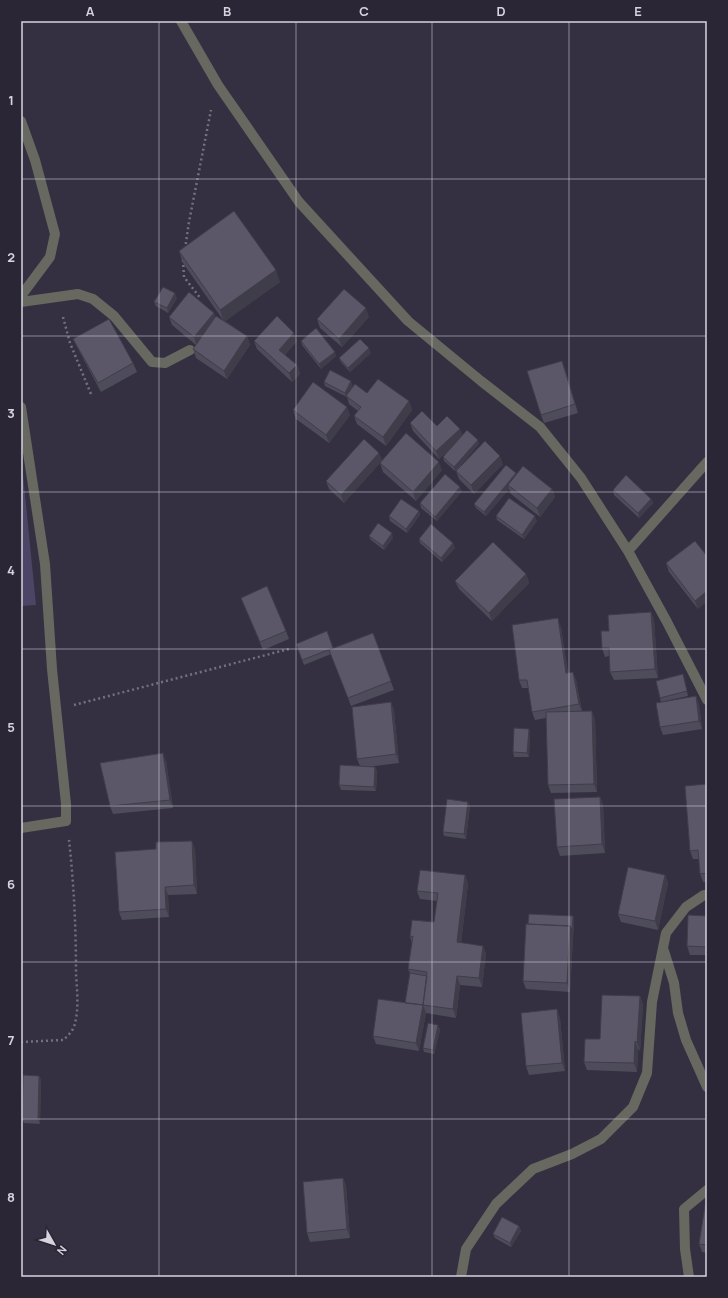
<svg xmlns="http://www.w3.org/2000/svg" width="728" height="1298" font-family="Manrope,sans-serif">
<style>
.green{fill:#4c4565}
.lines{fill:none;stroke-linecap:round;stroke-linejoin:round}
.path{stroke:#74717f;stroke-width:2.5;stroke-dasharray:2 3;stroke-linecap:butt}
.street{stroke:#67685f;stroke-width:10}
.wall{fill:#4e4b5a}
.shaded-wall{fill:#403d4a}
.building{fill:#5b5769;stroke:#403d4a}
.grid{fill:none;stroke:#d6d4df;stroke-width:1;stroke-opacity:0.55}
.neatline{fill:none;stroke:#d6d4df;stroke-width:1.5}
.grid-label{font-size:13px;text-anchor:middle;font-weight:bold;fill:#d6d4df}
</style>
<rect width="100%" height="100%" fill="#343041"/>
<!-- green -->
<path class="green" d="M21,455L36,605L21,606Z"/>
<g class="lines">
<!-- path -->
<path class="path" d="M185,249L189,222L211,110
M183,260L184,277L201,299
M63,317L70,343L91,394
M74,705L289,649
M21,1042L63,1040C68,1036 74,1030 75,1023C79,1008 77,990 76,974C76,929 74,885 69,840"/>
<!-- street -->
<path class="street" d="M181,21L218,85L299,202L408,321L481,381L540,427L581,478L628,551L667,622L707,700
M21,121L35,160L55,234L50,257L21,296
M21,302L78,294L93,299L114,316L152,362L165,363L190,350
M21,407L45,564L52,669L66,804V821L21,828
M628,551L707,462
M664,951L674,983L678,1013L686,1040L707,1087
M461,1277L466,1249L496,1204L533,1169L572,1154L601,1139L633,1107L647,1073L652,1002L666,933L686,907L704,895H707
M689,1277L685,1249L684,1209L707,1190"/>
</g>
<!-- wall -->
<path class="wall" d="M179,251L280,282L225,321L247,336L250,345L227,379L196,358L193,349L196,345L172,325L169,317L214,313L215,317L223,320L183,263Z
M177,298L168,313L156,306L154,302Z
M369,317L342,347L320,328L317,319Z
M73,339L133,363L137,372L101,392L77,347Z
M254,341H297L285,355L297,365L300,374L292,382L257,349Z
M301,341L336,356L321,369L302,345Z
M371,353L350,372L341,362L339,358Z
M565,369L578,413L544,423L541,415Z
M324,382L353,386L350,390L409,401L412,410L386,446L357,424L354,416L358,411L349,404L347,397L325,386Z
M293,410L350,415L329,443L296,419Z
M410,423L437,426L462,435L478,440L479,444L460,466L503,464L474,494L459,479L456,471H455L444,461L443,457L447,452L439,459L413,431Z
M379,453L382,461L442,470L416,501L383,472L380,463L344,503L329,489L326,481Z
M516,473L517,474L552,489L555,497L540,517L511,494L509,489L486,516L476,508L474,504Z
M613,490L651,499L653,503L639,518L614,495Z
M462,491L437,521L421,508L420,503Z
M419,511L420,515L407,533L390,521L389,516Z
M496,516L537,521L524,539L497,520Z
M369,536L393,538L384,550L371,540Z
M419,539L453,543L455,548L442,562L420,543Z
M695,541L698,609L669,572L666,563Z
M526,574L529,583L492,621L459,589L455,581Z
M241,598L286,631L289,639L263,650Z
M651,612L654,620L658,678L614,680L610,672L609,656L605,657L602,648L609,631Z
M561,627L568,673L576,680L582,711L595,719L597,792L551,793L548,785L546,718L535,720L532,712L529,688H522L519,680Z
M373,633L394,690L351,706L331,654L304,665L296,644L333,648Z
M684,678L688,696L661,702L660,698Z
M696,696L699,705L702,729L663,735L660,727Z
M391,702L394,711L399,763L367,767H375L377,771L376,791L341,790L339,785L360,766L357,759Z
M529,729L530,733L529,757H514L513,752Z
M166,761L173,808L113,814L110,806Z
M707,784V882H703L700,874L699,859H693L690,851Z
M600,797L603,805L605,853L560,856L557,847Z
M470,806L466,839L444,836L443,832Z
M195,849L197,894L168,895L169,917L122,920L119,912Z
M465,875L468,884L461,943L483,946L486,954L482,987L460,985L456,1018L426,1013L419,1051L376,1044L373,1036L405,1003L410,973L408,969L412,943L410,937L434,922L437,901L420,899L417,891Z
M665,875L668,883L658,930L621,922L618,914Z
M573,916L574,921L570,992L526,989L523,981L528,924Z
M707,916V955H690L687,946Z
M640,996L643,1005L640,1051L638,1049L637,1072L587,1070L584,1062L600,1039Z
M560,1018L565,1071L529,1075L526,1066Z
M438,1025L440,1030L434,1054L424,1052L423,1048Z
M39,1076L41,1080L40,1124L24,1123L22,1119Z
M343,1178L346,1186L350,1238L310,1242L307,1233Z
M707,1194V1253L702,1252L699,1244Z
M519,1226L521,1231L511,1247L495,1238L493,1234Z"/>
<!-- shaded-wall -->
<path class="shaded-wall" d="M276,270L280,282L224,322L220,310Z
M175,293L177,298L168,313L167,308Z
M366,308L369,317L342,347L339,339Z
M214,313L217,321L197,346L194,337Z
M294,333L297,341L282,358L279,350Z
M247,336L250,345L227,379L224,371Z
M369,348L371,353L350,372L348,368Z
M335,352L336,356L321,369L319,364Z
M562,361L565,369L578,413L575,404Z
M297,365L300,374L292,382L289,373Z
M351,381L353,386L347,397L346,396V397L345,393Z
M409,401L412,410L386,446L383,437Z
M347,407L350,415L329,443L326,435Z
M460,429L463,437L439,459L436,451Z
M478,440L479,444L455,471L454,467Z
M379,453L382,461L344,503L341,495Z
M500,456L503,464L474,494L471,485Z
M439,462L442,470L416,501L413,492Z
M516,473L518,478L508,485L509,489L486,516L484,512Z
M460,487L462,491L437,521L435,517Z
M552,489L555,497L540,517L537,508Z
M651,499L653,503L639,518L638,513Z
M419,511L420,515L407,533L406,529Z
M535,516L537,521L524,539L522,535Z
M392,533L393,538L384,550L383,546Z
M453,543L455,548L442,562L441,558Z
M526,574L529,583L492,621L489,613Z
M707,591V602L698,609L695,601Z
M651,612L654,620L658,678L655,669Z
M558,618L561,627L569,682L566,673Z
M573,672L576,680L582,712L579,704Z
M696,696L699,705L702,729L699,721Z
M391,702L394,711L399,763L396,754Z
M592,711L595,719L597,792L594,784Z
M529,729L530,733L529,757L527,753Z
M163,753L166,761L173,808L170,800Z
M375,767L377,771L376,791L374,787Z
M600,797L603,805L605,853L602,844Z
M468,802L470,806L466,839L464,834Z
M192,841L195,849L197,894L194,885Z
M465,875L468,884L460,951L457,942Z
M665,875L668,883L658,930L655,921Z
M165,887L168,895L169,917L166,909Z
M573,916L574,921L570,992L567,983L570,926Z
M483,946L486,954L482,987L479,978Z
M457,976L460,985L456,1018L453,1009Z
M640,996L643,1005L640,1051L637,1043Z
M423,1005L426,1013L419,1051L416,1043Z
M557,1009L560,1018L565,1071L562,1063Z
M438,1025L440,1030L434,1054L433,1050Z
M635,1041L638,1049L637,1072L634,1063Z
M39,1076L41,1080L40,1124L38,1119Z
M343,1178L346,1186L350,1238L347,1229Z
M519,1226L521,1231L511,1247L510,1243Z"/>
<!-- building -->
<path class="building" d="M234,211L276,270L220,310L179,251Z
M163,287L175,293L167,308L154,302Z
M344,289L366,308L339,339L317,319Z
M189,292L214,313L194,337L169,317Z
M216,316L247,336L224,371L193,349Z
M277,316L294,333L279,350L297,365L289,373L254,341Z
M109,319L133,363L98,383L73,339Z
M316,328L335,352L319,364L301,341Z
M360,339L369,348L348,368L339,358Z
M562,361L575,404L541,415L527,371Z
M330,370L351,381L345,393L324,382Z
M378,379L409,401L383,437L354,416L361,407L346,396L355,384L367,393Z
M313,382L347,407L326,435L293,410Z
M422,411L437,426L447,416L460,429L436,451L410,423Z
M467,430L478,440L454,467L443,457Z
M406,433L439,462L413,492L380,463Z
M364,439L379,453L341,495L326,481Z
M485,441L500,456L471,485L456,471Z
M506,465L516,473L484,512L474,504Z
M523,466L552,489L537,508L508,485Z
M445,474L460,487L435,517L420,503Z
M626,475L651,499L638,513L613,490Z
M509,498L535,516L522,535L496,516Z
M401,499L419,511L406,529L389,516Z
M378,523L392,533L383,546L369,536Z
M431,524L453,543L441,558L419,539Z
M695,541L707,556V591L695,601L666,563Z
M493,542L526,574L489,613L455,581Z
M267,586L286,631L260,642L241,598Z
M651,612L655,669L610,672L609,648H602L601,631H609L608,615Z
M558,618L566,673L573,672L579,704L532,712L527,680H519L512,625Z
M327,631L333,648L302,660L296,644Z
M373,633L391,681L348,698L329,650Z
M683,674L687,691L660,698L656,681Z
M696,696L699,721L660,727L656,703Z
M391,702L396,754L357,759L352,707Z
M592,711L594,784L548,785L546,712Z
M514,728L529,729L527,753L513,752Z
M163,753L170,800L110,806L100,763Z
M340,765L375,767L374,787L339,785Z
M707,784V873L700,874L698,850L690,851L685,786Z
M600,797L602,844L557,847L554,799Z
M447,799L468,802L464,834L443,832Z
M192,841L194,885L165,887L166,909L119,912L115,852L156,849V842Z
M628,867L665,875L655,921L618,914Z
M420,870L465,875L457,942L483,946L479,978L457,976L453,1009L423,1005L416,1043L373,1036L378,999L423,1005L427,972L408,969L413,936L410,937L412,920L434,922L438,893L417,891Z
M529,914L573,916L572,930L570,926L528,924Z
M688,915L707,916V947L687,946Z
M526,924L570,926L567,983L523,981Z
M410,973L427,976L423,1005L405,1003Z
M602,995L640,996L637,1043L635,1041L634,1063L584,1062L585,1039H600Z
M557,1009L562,1063L526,1066L521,1013Z
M428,1023L438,1025L433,1050L423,1048Z
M23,1075L39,1076L38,1119H22Z
M343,1178L347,1229L307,1233L303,1182Z
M707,1194V1245L699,1244Z
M502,1217L519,1226L510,1243L493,1234Z"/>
<!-- grid -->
<path class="grid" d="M159,21V1277M296,21V1277M432,21V1277M569,21V1277M21,179H707M21,336H707M21,492H707M21,649H707M21,806H707M21,962H707M21,1119H707"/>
<!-- border -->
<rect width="728" height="1298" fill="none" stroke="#2a2636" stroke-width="44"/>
<!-- north arrow -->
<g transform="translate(54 1244) rotate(129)" stroke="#2a2636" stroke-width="3" paint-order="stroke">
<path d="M0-3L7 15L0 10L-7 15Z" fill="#d6d4df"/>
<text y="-6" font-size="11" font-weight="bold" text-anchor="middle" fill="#d6d4df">N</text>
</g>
<rect x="22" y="22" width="684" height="1254" class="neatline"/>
<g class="grid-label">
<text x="90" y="16">A</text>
<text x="227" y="16">B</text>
<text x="364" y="16">C</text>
<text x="501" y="16">D</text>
<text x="638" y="16">E</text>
<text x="11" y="105">1</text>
<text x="11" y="262">2</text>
<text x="11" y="418">3</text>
<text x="11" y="575">4</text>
<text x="11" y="732">5</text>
<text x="11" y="889">6</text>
<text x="11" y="1045">7</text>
<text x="11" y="1202">8</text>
</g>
</svg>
